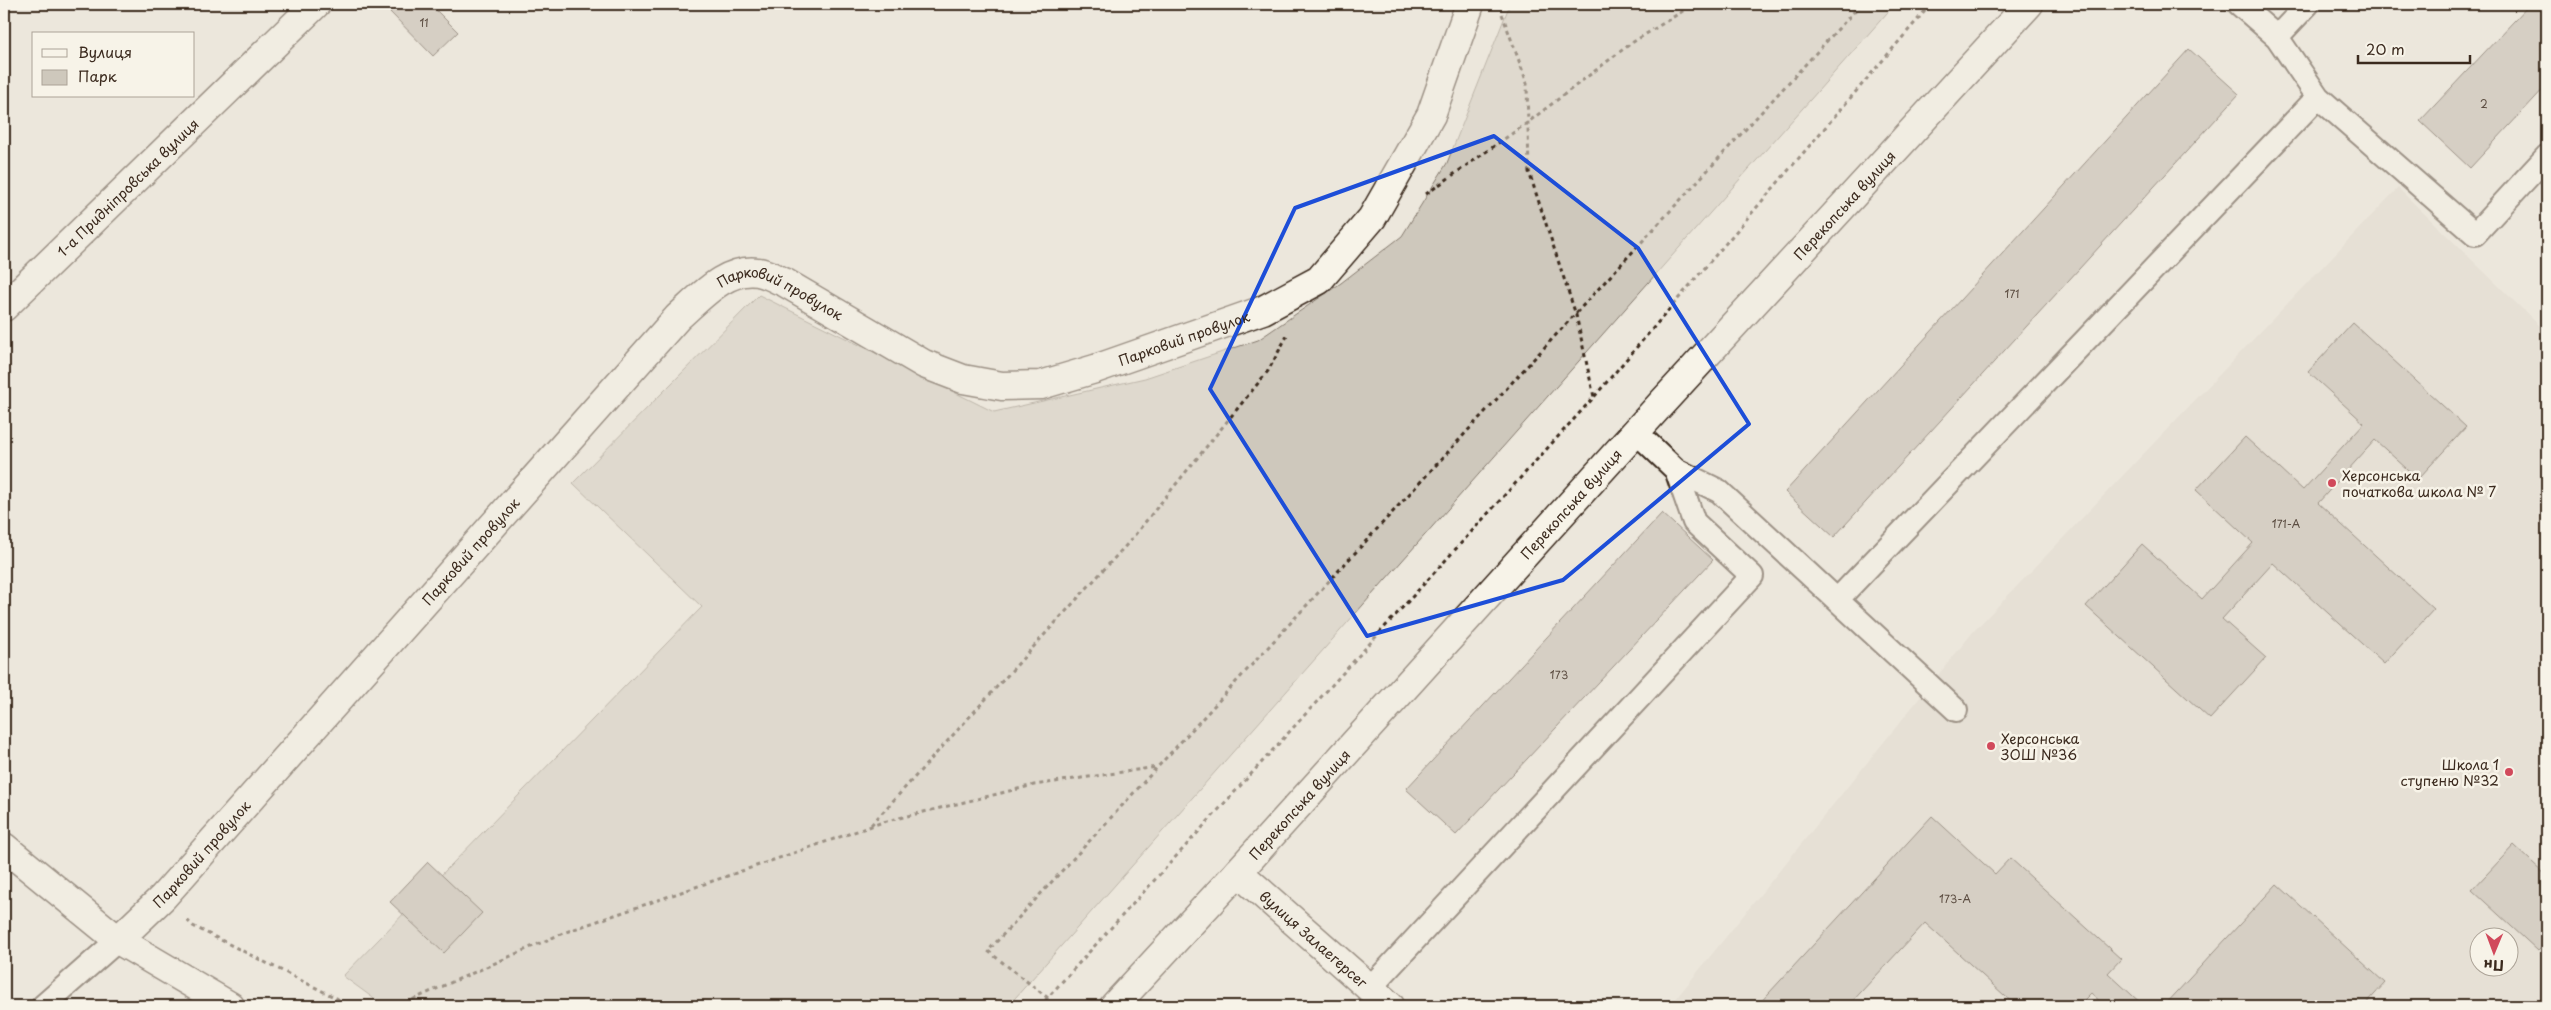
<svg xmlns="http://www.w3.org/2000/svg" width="2551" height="1010" font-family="'Playpen Sans',sans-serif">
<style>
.built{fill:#ddd7cc;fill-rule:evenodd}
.green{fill:#cec8bc;stroke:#84796d}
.building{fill:#bab2a7;stroke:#3b2a1e}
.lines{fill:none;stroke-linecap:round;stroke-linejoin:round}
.service-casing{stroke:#3b2a1e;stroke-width:26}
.minor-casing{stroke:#3b2a1e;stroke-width:31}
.secondary-casing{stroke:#3b2a1e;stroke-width:31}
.primary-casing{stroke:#3b2a1e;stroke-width:31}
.path{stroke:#3b2a1e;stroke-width:3;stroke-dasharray:4 4;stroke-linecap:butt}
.service{stroke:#f7f3e8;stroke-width:22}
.minor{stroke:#f7f3e8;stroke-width:28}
.secondary{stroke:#f7f3e8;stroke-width:28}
.primary{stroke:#f7f3e8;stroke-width:28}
.marked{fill:none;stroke:#1d4ed8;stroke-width:4;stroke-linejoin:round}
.poi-dot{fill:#d1495b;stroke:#f7f3e8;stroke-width:2}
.labels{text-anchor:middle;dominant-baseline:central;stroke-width:5;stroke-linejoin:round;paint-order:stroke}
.number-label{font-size:11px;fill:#5b4c40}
.street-label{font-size:14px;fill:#3b2a1e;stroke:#f7f3e8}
.poi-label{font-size:14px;fill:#3b2a1e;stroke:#f7f3e8;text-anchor:start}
</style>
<rect width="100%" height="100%" fill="#ece7dc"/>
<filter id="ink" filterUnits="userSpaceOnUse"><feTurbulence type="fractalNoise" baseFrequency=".02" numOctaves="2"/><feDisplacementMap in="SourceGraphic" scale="10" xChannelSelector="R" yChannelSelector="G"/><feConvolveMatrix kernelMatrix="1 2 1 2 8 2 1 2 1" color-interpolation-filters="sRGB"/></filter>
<g filter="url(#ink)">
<!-- built -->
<path class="built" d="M2398,188L2547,333V1006H1670L1973,632ZM2478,938H2508V968H2478Z"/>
<!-- green -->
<path class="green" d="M1510,4H1895L1008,1006H384L343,976L702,607L573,483L759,295L994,412L1145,378L1258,340L1341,283L1402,236L1447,163Z"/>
<!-- building -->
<path class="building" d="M399,4H430L458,32L433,56L390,12Z
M2530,4H2547V85L2470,168L2420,121Z
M2189,49L2239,94L1834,537L1785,492Z
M2353,323L2466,427L2418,479L2375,440L2318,503L2434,609L2384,664L2273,563L2222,619L2266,658L2210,719L2086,606L2142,544L2202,599L2253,543L2196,490L2245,437L2303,490L2364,423L2308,372Z
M1662,513L1713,560L1456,835L1406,789Z
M1932,816L1995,874L2010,858L2121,959L2108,973L2144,1006H2105L2091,993L2078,1006H2016L1925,923L1848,1006H1757Z
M2514,845L2547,876V942L2538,951L2472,890Z
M428,862L482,913L444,953L390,902Z
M2277,884L2385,983L2364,1006H2164Z"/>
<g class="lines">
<defs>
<path id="service" d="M2239,4L2277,37L2318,97L2475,234L2547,156
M2277,37L2308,4
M1676,470L1719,491L1837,600L2318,97
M1837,600L1956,710
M1370,988L1752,576L1694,522L1676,470L1635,431
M43,1006L118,940"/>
<g id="minor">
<path id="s1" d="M4,307L316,4"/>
<path d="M4,847L118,940L230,1006"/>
<path id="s2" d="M118,940L163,897L678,317C700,298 726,267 758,272C767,273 776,279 784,282L924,364L963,379L1002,386L1041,385L1095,369L1263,310L1319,280L1372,218L1431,115L1470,4"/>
</g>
<g id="secondary">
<path id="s3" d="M1238,872L1390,1006"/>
</g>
<g id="primary">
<path id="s4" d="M1114,1006L1238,872L1660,405L2029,4"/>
</g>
</defs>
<!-- service casing -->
<use href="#service" class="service-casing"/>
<!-- minor casing -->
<use href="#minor" class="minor-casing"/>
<!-- secondary casing -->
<use href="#secondary" class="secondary-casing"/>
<!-- primary casing -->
<use href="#primary" class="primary-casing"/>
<!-- path -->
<path class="path" d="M1502,14L1527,83L1529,172L1576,315L1594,397
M1426,194L1527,123L1630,44L1694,4
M871,825L1129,542L1268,371L1287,336
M187,920L193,926L352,1006
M1048,998L988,951L1861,4
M398,1006L563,933L883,822L1034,785L1157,767
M1040,1006L1594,397L1931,4"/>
<!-- service -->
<use href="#service" class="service"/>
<!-- minor -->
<use href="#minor" class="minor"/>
<!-- secondary -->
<use href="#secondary" class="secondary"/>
<!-- primary -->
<use href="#primary" class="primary"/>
</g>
</g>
<!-- marked area -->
<path d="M0 0H2551V1010H0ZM1494,136L1638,248L1749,424L1563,580L1367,636L1210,389L1295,208Z" fill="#ece7dc" fill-opacity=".55" fill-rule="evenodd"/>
<path class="marked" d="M1494,136L1638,248L1749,424L1563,580L1367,636L1210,389L1295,208Z"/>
<!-- markers -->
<g class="poi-dot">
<circle cx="2332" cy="483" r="5"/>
<circle cx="1991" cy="746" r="5"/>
<circle cx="2509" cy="772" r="5"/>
</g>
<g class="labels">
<!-- number labels -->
<g class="number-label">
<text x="424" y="22">11</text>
<text x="2484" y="103">2</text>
<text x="2012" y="293">171</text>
<text x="2286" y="523">171-А</text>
<text x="1559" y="674">173</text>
<text x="1955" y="898">173-А</text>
</g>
<!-- street labels -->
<g class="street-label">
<text stroke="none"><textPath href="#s1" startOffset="172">1-а Придніпровська вулиця</textPath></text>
<text stroke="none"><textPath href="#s4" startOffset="1084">Перекопська вулиця</textPath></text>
<text stroke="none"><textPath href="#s2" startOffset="959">Парковий провулок</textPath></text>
<text stroke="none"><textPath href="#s2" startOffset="1394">Парковий провулок</textPath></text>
<text stroke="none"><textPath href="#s4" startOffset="679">Перекопська вулиця</textPath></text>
<text stroke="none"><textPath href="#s2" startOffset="525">Парковий провулок</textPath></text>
<text stroke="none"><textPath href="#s4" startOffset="274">Перекопська вулиця</textPath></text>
<text stroke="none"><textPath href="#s2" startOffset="120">Парковий провулок</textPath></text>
<text stroke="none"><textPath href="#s3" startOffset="101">вулиця Залаегерсег</textPath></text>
</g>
<!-- poi labels -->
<g class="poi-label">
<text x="2342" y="475">Херсонська<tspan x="2342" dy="16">початкова школа № 7</tspan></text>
<text x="2001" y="738">Херсонська<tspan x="2001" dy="16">ЗОШ №36</tspan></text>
<text x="2499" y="764" text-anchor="end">Школа 1<tspan x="2499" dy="16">ступеню №32</tspan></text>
</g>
</g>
<!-- margin -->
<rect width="2551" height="1010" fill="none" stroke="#f7f3e8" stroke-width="20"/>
<rect x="10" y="10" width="2531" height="990" fill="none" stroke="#3b2a1e" stroke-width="2" filter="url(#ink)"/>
<!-- legend -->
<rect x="32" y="32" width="162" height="65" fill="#f7f3e8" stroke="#aca397"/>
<rect x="42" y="49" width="25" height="8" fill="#f7f3e8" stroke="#aca397"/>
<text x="78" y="58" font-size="15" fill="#3b2a1e">Вулиця</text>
<rect x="42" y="70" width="25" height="15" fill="#cec8bc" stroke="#aca397"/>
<text x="78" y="82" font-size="15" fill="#3b2a1e">Парк</text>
<!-- north arrow -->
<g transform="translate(2494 952) rotate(181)"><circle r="24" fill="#f7f3e8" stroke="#aca397"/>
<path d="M0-4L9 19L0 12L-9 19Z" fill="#d1495b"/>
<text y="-8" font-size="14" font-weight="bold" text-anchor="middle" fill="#3b2a1e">Пн</text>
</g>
<!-- scale -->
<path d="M2358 55v8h112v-8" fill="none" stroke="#3b2a1e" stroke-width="2.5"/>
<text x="2366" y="55" font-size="15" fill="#3b2a1e" stroke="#f7f3e8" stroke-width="4" paint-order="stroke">20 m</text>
</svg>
